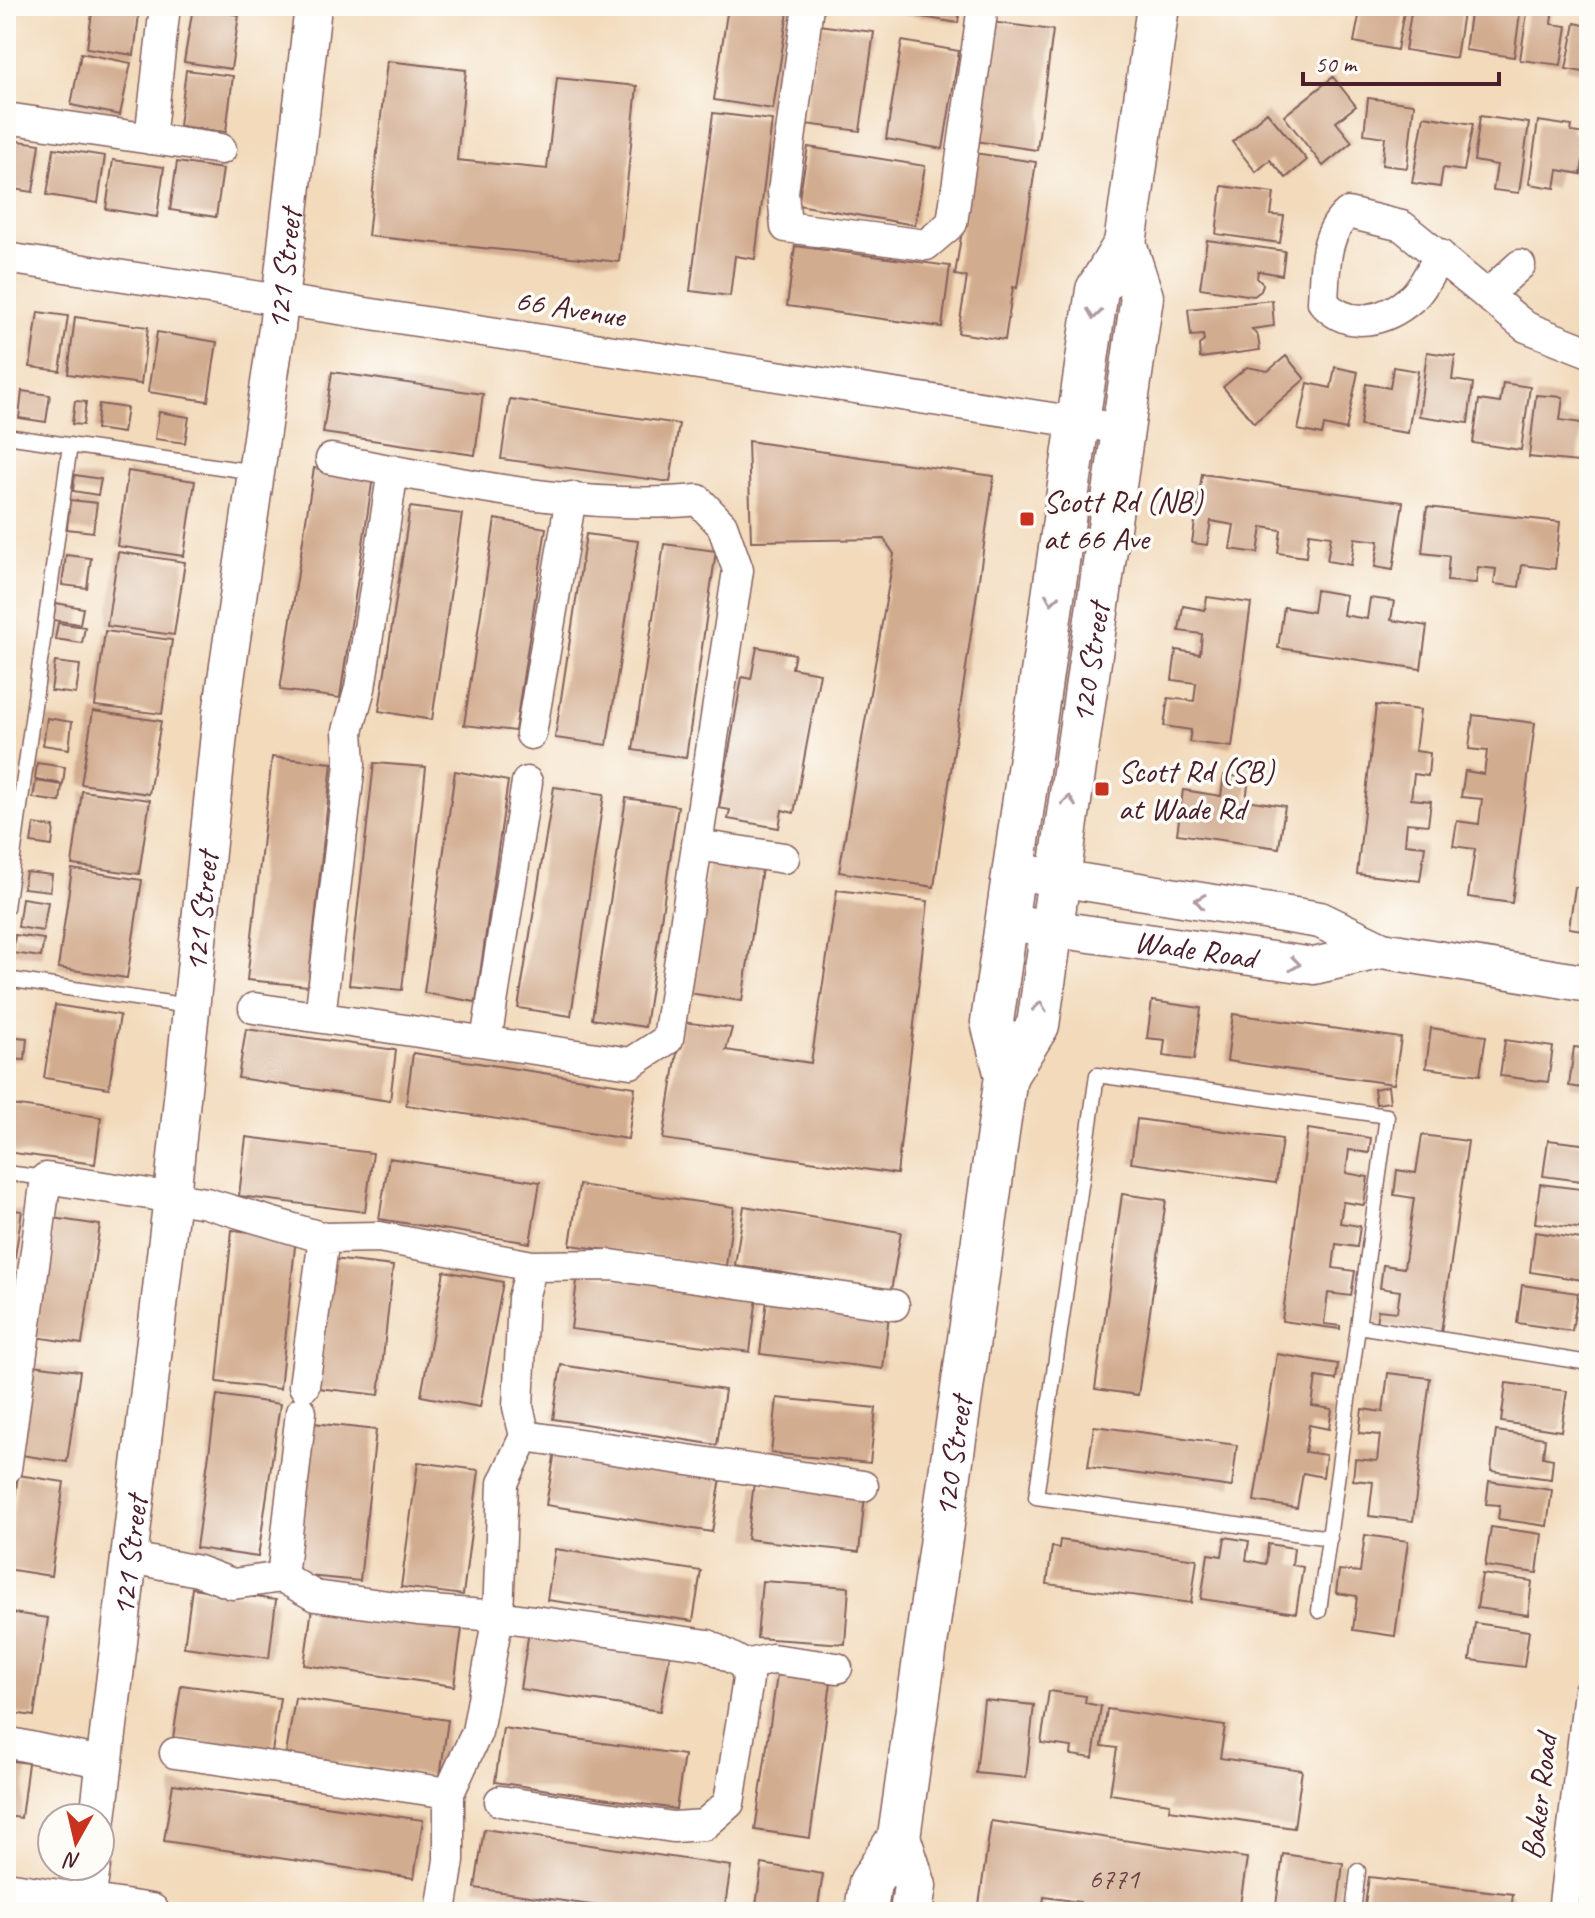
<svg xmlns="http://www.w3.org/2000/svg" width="1595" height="1918" font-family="Caveat,sans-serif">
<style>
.building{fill:#d2ac8f}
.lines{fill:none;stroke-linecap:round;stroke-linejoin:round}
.service-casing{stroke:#85605d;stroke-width:17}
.minor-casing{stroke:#85605d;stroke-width:33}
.tertiary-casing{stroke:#85605d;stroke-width:39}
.secondary-casing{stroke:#85605d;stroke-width:45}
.service{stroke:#fff;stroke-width:14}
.minor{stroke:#fff;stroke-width:30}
.tertiary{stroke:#fff;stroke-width:36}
.secondary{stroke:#fff;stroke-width:42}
.oneway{stroke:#ae9aa0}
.poi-dot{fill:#c8321e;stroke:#fdfcf7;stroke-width:3}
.labels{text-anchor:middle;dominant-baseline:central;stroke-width:7;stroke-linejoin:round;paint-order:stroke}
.number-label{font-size:28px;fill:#6c4244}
.street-label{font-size:32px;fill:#4a1f2b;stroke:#fdfcf7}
.poi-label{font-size:32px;fill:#4a1f2b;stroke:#fdfcf7;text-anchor:start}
</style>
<rect width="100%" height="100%" fill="#fdfcf7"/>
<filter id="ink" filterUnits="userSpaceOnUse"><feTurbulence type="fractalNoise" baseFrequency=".0125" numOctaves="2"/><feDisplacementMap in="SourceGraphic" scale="16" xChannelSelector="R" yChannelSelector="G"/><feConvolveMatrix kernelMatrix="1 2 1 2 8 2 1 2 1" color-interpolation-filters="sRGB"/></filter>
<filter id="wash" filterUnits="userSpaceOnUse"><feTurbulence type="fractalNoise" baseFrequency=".006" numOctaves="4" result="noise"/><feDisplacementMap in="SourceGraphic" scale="32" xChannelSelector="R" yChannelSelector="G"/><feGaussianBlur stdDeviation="1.8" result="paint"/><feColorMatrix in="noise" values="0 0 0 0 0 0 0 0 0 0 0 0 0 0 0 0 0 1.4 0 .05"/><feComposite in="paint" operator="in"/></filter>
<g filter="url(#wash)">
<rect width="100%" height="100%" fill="#f2dabb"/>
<g id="blocks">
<!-- building -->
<path class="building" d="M93,6H140L134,55L87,48Z
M602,6H646V13Z
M728,6H789L773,109L714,100Z
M856,6H960L958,23Z
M1361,6H1405L1397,50L1354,42Z
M1412,6H1464L1456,58L1405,50Z
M1471,6H1521L1514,57L1465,50Z
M1528,6H1553L1551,24L1567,26L1561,65L1520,60Z
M193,7L239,15L231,69L184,62Z
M991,22L1053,30L1037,150L974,141Z
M1575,23L1589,26V73L1566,69Z
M818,25L874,32L860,131L805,124Z
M902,41L959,51L943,149L886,139Z
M81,53L131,63L120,115L71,105Z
M387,61L466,70L457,160L547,169L557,78L637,86L619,262L368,236Z
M186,70L233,76L226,132L179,126Z
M1333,77L1356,106L1336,122L1352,142L1323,166L1284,116Z
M1368,98L1414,104L1407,168L1382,165L1385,137L1364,134Z
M1267,112L1307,160L1286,178L1270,160L1256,172L1232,142Z
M713,113L772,120L755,259L735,256L730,296L690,291Z
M1424,116L1473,124L1464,171L1443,168L1440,187L1412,183Z
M1480,116L1529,123L1519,193L1493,190L1497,165L1474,161Z
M1538,121L1572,126L1571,132L1587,134L1581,174L1558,170L1555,188L1529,184Z
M6,139L40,144L33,192L6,188Z
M808,147L925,166L915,225L798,205Z
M54,148L105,156L98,203L47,195Z
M974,153L1036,162L1017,288L1013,287L1005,340L958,333L967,277L955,275Z
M113,160L164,167L157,217L106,209Z
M177,162L223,169L216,217L170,210Z
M1222,186L1274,193L1271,215L1284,216L1280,243L1216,234Z
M1207,240L1285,251L1282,275L1258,271L1257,278L1263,284L1261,291L1254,296L1200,288Z
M795,246L950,266L942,327L787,306Z
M1272,300L1274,326L1252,329L1258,337L1260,350L1200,358L1199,345L1204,341L1203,335L1191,336L1188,309Z
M38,312L68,316L60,371L30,367Z
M75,317L148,327L141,384L68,374Z
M157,332L217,342L208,401L148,392Z
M1427,352L1455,356L1452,380L1473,383L1468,423L1419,416Z
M1286,356L1305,379L1254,423L1223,387L1247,367L1268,371Z
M1335,367L1358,372L1346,430L1324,425L1322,435L1298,430L1308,383L1331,388Z
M1393,367L1418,371L1408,433L1360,426L1366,384L1390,388Z
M332,372L483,394L475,455L323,433Z
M1503,383L1530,387L1521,450L1473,443L1479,400L1500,403Z
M22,391L50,395L46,422L19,418Z
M1536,395L1563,397L1560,420L1582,423L1578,462L1529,457Z
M510,399L679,424L670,482L501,459Z
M75,401L86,402L83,425L72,424Z
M99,404L127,408L123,433L96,429Z
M159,412L189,417L185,443L155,439Z
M748,441L994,476L934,887L839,872L894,554L884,539L751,541Z
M314,468L373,477L340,698L280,690Z
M128,471L195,481L184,556L117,546Z
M1202,474L1403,502L1393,570L1375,567L1379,541L1355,538L1351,565L1327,561L1331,536L1309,533L1306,557L1278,553L1281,530L1262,527L1258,553L1230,549L1234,525L1211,521L1207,545L1192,543Z
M75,475L101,479L98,495L73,491Z
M70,500L97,503L93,532L67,529Z
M410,507L462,514L432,720L379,711Z
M1427,507L1560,522L1555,569L1522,565L1519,587L1494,584L1496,569L1478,567L1476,583L1447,581L1449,556L1422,553Z
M495,519L546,528L515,731L464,725Z
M586,534L638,541L607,745L555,738Z
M664,544L716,551L686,758L633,750Z
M118,552L185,562L174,635L107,626Z
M66,555L91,558L87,588L62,585Z
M1316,590L1346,595L1343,615L1367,619L1370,598L1394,601L1391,620L1427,626L1421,669L1278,648L1284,607L1313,612Z
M1207,597L1251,603L1232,747L1189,742L1191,730L1164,726L1168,698L1194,701L1196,683L1172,680L1176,650L1200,654L1202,634L1179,631L1183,606L1205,610Z
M56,603L83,608L80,624L53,620Z
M58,623L85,627L82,643L55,639Z
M105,631L172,640L162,714L95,706Z
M757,647L795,654L792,668L820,673L794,813L782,810L779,828L728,819L730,810L719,808L742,677L751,679Z
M55,662L80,665L76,694L51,691Z
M1376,705L1420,710L1415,751L1430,753L1428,776L1414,774L1411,799L1431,801L1428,825L1407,823L1405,844L1425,846L1420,881L1357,874Z
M93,711L161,721L149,794L81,784Z
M1473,715L1535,723L1512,903L1468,897L1475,849L1453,846L1457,821L1479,824L1482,799L1461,797L1465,771L1484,774L1487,751L1469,749Z
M47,718L72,722L69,749L43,745Z
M272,757L332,763L308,986L247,980Z
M37,763L65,767L63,784L35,779Z
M374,763L426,767L402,990L349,985Z
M455,771L508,781L476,1002L424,993Z
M1224,775L1249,778L1246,800L1285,806L1279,848L1177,834L1183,790L1221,796Z
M36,781L62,785L60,802L33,798Z
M554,787L604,794L571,1016L518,1008Z
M82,791L150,800L139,874L72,865Z
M626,798L678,806L645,1027L592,1019Z
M34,824L54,827L52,846L31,843Z
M709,860L762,868L742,1001L688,993Z
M72,869L142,880L127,978L58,968Z
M26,872L52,875L50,891L23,888Z
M1575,887L1589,889V931L1569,928Z
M837,890L928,901L897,1174L663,1139L682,1022L732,1028L726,1050L811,1063Z
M22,898L48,902L43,931L18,927Z
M15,935L44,939L41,957L13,953Z
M1152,1001L1201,1008L1194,1060L1163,1056L1165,1040L1147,1038Z
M55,1005L120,1015L109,1088L44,1078Z
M1233,1014L1401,1038L1394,1084L1227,1061Z
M1431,1028L1486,1036L1480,1075L1426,1068Z
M246,1029L396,1050L390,1101L238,1078Z
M6,1036L27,1038L25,1060L6,1059Z
M1505,1040L1553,1047L1548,1082L1500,1076Z
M1574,1047L1589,1049V1089L1569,1086Z
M413,1053L635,1087L628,1139L406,1105Z
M1388,1086L1390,1102L1376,1104L1374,1089Z
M11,1105L101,1117L95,1164L6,1152Z
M1137,1119L1282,1139L1276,1183L1131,1163Z
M1308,1129L1371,1138L1369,1153L1349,1150L1346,1173L1368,1177L1364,1205L1343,1202L1340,1223L1360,1226L1357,1247L1336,1244L1333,1268L1355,1271L1351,1296L1328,1293L1324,1324L1340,1326V1329L1282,1321Z
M1422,1135L1468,1141L1441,1333L1376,1323L1378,1310L1397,1312L1400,1291L1380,1288L1383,1265L1404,1268L1414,1198L1394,1195L1397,1170L1416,1173Z
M246,1137L373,1153L365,1212L239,1196Z
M1548,1140L1589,1145V1182L1543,1176Z
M389,1158L540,1182L530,1243L379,1219Z
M1540,1184L1589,1190L1585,1229L1535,1223Z
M579,1185L734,1207L726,1266L570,1245Z
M1122,1194L1166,1200L1138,1395L1095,1389Z
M744,1206L901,1232L891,1291L735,1265Z
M6,1209L22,1211L8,1303H6Z
M53,1218L100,1225L82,1344L35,1337Z
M232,1230L296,1237L280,1389L217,1382Z
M1535,1232L1588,1240L1583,1280L1530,1272Z
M332,1259L393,1266L379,1395L318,1388Z
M444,1271L503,1282L480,1407L421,1396Z
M578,1273L757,1296L750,1352L571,1329Z
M1522,1285L1578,1293L1572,1331L1517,1323Z
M767,1300L889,1314L883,1369L760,1354Z
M1277,1354L1338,1364L1336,1380L1316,1377L1312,1406L1332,1409L1329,1429L1309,1425L1305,1452L1326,1455L1323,1477L1303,1473L1297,1508L1254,1501Z
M33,1365L80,1371L67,1462L21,1455Z
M561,1365L725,1390L717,1445L553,1419Z
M1388,1373L1430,1378L1413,1521L1369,1516L1373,1482L1353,1480L1355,1459L1377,1461L1380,1435L1359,1433L1362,1409L1383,1412Z
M1506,1383L1567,1391L1561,1431L1501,1422Z
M217,1395L280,1404L258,1557L196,1548Z
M777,1398L876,1408L870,1463L771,1453Z
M313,1423L376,1430L360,1581L297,1575Z
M1094,1426L1237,1445L1232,1487L1088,1467Z
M1496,1431L1545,1438L1543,1457L1553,1459L1551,1479L1491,1471Z
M555,1451L721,1478L712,1532L546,1505Z
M418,1462L479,1470L463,1595L401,1587Z
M18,1475L64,1482L51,1576L6,1569Z
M1489,1481L1552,1490L1547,1526L1498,1519L1500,1505L1486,1504Z
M754,1483L865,1496L859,1552L747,1539Z
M1491,1527L1542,1534L1537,1573L1485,1566Z
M1365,1535L1408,1541L1395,1636L1353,1630L1357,1596L1336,1593L1339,1570L1360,1572Z
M1225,1537L1249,1541L1246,1560L1266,1564L1268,1544L1294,1548L1292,1565L1303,1567L1296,1613L1201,1599L1208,1554L1222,1556Z
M1060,1540L1197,1559L1191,1603L1047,1584L1052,1547L1059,1548Z
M555,1549L701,1571L693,1621L547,1600Z
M1482,1574L1532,1581L1528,1615L1477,1608Z
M762,1581L849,1587L845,1644L757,1638Z
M192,1588L276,1600L269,1658L184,1647Z
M312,1608L462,1629L454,1686L304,1665Z
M6,1612L48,1618L34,1716L6,1712Z
M1475,1623L1529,1631L1524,1667L1470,1660Z
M529,1631L670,1654L660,1711L520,1689Z
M777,1675L831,1682L810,1838L755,1830Z
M181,1685L280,1698L272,1752L173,1738Z
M1049,1691L1086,1696L1085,1703L1101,1706L1093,1758L1071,1755L1072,1747L1041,1743Z
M295,1698L448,1720L440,1777L286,1754Z
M984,1700L1034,1705L1026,1778L976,1773Z
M1107,1709L1225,1726L1220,1758L1302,1770L1294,1828L1169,1810L1170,1803L1110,1794L1117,1748L1102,1746Z
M503,1728L684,1755L676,1809L495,1782Z
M6,1760L28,1763L21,1818L6,1816Z
M173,1784L423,1820L414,1878L164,1841Z
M991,1821L1247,1858L1239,1912H1079L1080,1902L1044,1897L1042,1912H978Z
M484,1829L731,1866L724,1912H638L475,1888Z
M1283,1854L1343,1863L1337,1912H1275Z
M762,1864L823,1874L817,1912H755Z
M1369,1877L1513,1894L1511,1912H1364Z"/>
</g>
</g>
<g filter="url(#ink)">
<use href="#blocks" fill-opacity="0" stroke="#85605d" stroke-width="2"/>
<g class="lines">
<defs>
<path id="service" d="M6,436L255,472
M6,908L70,445
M6,979L189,1006
M6,1173L46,1178
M1358,1326L1589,1363
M1319,1611L1387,1116L1097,1075L1036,1497L1330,1538
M1353,1912L1358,1871"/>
<path id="minor" d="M808,6L783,192L786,227L926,245L952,223L983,6
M6,118L221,149
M150,139L165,6
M1440,255C1432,268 1424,287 1412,298C1386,321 1348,331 1323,302C1325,270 1323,234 1348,213L1402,226L1526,327L1589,352
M6,258L1123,429
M1487,295L1520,265
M531,734L571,497
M697,845L784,858
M254,1008L631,1063L668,1039L738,570L722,525L698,500C583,512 445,480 331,459
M320,1017L350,764L348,731L360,688L393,470
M486,1041L527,782
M304,1386L324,1238
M525,1436L863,1486
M6,1469L46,1178L206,1203L324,1238L379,1237L532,1266L611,1265L894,1305
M131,1558L198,1571L233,1584L282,1577L315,1596L418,1610L498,1616L708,1645L745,1665L772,1659L837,1668
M282,1577L301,1412
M6,1742L105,1763
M175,1753L449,1793
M500,1801L673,1827L704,1825L729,1803L748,1679L745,1665
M441,1912L449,1860V1793L477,1732L498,1616L503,1483L525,1436L518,1407L523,1298L532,1266
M1563,1912L1589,1691"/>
<g id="tertiary">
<path d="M1014,871L1320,920L1382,950L1589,984"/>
<path id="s1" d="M1007,922L1314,966L1382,950"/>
<path id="s2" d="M98,1818L172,1197L221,714L277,328L313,6"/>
<path d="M6,1890L151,1912"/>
<path d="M87,1902L92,1866"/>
</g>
<g id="secondary">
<path id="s3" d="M1006,1076L1038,1025L1142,297L1125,244"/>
<path d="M899,1837L915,1886L911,1912"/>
<path id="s4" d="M866,1912L870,1883L899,1837L1006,1076L992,1022L1097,290L1125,244L1158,6"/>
</g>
</defs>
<!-- service casing -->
<use href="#service" class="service-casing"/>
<!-- minor casing -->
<use href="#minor" class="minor-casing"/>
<!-- tertiary casing -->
<use href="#tertiary" class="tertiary-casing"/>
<!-- secondary casing -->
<use href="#secondary" class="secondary-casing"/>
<!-- service -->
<use href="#service" class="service"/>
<!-- minor -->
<use href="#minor" class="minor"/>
<!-- tertiary -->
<use href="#tertiary" class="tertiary"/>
<!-- secondary -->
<use href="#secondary" class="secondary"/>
</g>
<!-- one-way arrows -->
<defs><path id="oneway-chevron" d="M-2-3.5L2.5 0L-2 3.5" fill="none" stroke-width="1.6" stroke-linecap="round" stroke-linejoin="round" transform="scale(2)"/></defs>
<g class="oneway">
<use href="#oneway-chevron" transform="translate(1094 314) rotate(98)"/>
<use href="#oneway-chevron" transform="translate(1052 599) rotate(98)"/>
<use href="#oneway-chevron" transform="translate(1069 801) rotate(-82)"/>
<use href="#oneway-chevron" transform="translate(1200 901) rotate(-171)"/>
<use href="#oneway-chevron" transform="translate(1295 964) rotate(8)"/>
<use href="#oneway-chevron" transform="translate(1040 1007) rotate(-82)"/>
</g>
</g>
<!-- markers -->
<g class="poi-dot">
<rect x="1019" y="511" width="16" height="16" rx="4"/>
<rect x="1094" y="781" width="16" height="16" rx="4"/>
</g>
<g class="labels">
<!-- number labels -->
<g class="number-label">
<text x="1114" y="1878">6771</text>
</g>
<!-- street labels -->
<g class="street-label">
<text stroke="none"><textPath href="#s2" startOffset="1560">121 Street</textPath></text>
<text transform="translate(570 308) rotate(9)">66 Avenue</text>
<text stroke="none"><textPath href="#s3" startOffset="426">120 Street</textPath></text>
<text stroke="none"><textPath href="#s2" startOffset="912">121 Street</textPath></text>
<text stroke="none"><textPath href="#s1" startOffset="190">Wade Road</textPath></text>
<text stroke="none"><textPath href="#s4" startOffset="468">120 Street</textPath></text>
<text stroke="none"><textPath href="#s2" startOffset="264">121 Street</textPath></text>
<text transform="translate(1539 1797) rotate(-83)">Baker Road</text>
</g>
<!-- poi labels -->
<g class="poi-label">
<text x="1043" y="501">Scott Rd (NB)<tspan x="1043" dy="37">at 66 Ave</tspan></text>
<text x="1118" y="771">Scott Rd (SB)<tspan x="1118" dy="37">at Wade Rd</tspan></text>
</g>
</g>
<!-- margin -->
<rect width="1595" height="1918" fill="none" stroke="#fdfcf7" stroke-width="32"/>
<!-- north arrow -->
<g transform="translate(76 1842) rotate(188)"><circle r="38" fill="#fdfcf7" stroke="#b5a4a5" stroke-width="2"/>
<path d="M0-6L14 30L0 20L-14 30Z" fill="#c8321e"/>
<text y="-12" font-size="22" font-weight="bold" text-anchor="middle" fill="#4a1f2b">N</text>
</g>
<!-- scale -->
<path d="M1303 72v12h196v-12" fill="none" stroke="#4a1f2b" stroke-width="4"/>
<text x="1315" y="72" font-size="24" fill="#4a1f2b" stroke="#fdfcf7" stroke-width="6" paint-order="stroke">50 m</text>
</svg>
